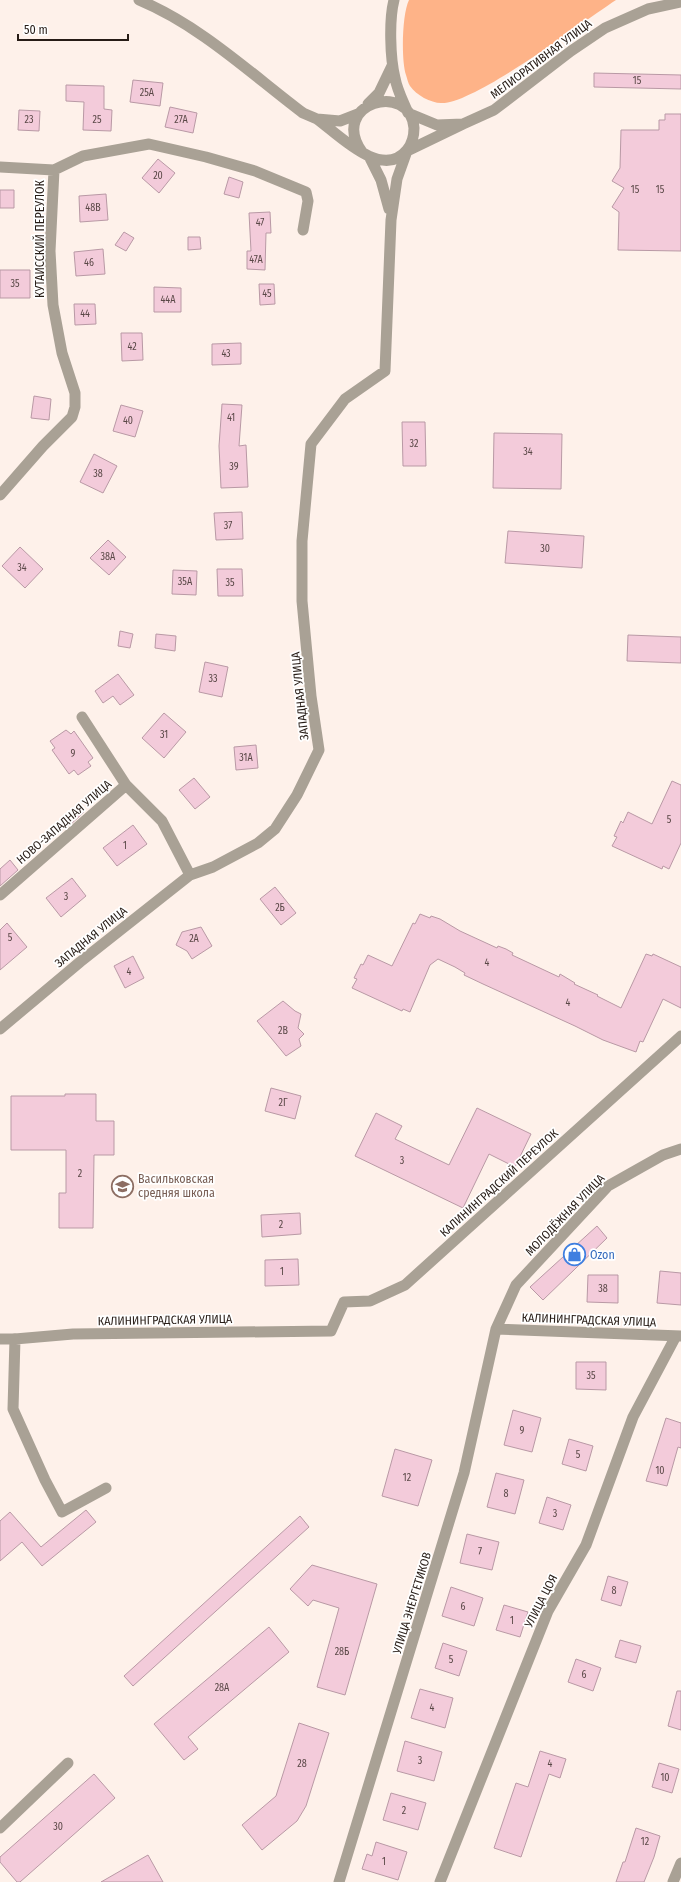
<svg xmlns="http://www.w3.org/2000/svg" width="681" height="1882" font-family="'Fira Sans Condensed',sans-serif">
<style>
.green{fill:#feb388}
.building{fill:#f3cbda;stroke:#b999a5}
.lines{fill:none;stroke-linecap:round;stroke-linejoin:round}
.minor{stroke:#a9a195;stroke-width:11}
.tertiary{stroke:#a9a195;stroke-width:11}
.labels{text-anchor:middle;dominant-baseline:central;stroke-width:3.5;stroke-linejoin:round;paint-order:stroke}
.number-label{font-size:10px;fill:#5a4847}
.street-label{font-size:12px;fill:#271c16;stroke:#fff}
.education-label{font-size:12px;fill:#785e54;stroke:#fff;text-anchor:start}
.shop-label{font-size:12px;fill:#366cbe;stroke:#fff;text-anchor:start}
</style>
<rect width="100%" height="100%" fill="#fef1ea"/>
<!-- green -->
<path class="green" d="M409,0H616C584,21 473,105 441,103C431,103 416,95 410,86C408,83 407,78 406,75C401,60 402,14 409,0Z"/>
<!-- building -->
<path class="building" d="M594,73L681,75V89L594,87Z
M133,80L163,83L160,106L130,102Z
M66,85L104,86V109L112,110L111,131L83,130L84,102L66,101Z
M170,107L197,113L193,133L165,127Z
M19,110L40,111L39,131L18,130Z
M665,114H681V251L618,250L619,212L612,207L624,188L612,181L620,168L621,130H659V120H665Z
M158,159L175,173L159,193L142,178Z
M229,177L243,182L239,198L224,194Z
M0,190H14V208H0Z
M106,194L108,220L80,222L79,196Z
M270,212L271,233H266L265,270L247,269V251H251L249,213Z
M124,232L134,238L126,251L115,245Z
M188,237H200L201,249L188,250Z
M103,249L105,274L76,276L74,252Z
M0,270H30V298H0Z
M259,284H274L275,304L260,305Z
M154,287L181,288V312H154Z
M74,304H95L96,324L75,325Z
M121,333H142L143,360L122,361Z
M241,343V364L212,365V344Z
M34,396L51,399L49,420L31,418Z
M222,404L242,405L239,446L246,445L248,487L221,488L219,446Z
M121,405L143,411L135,437L113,431Z
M402,422H425L426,466H403Z
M494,433L562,434L561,489L493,488Z
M94,454L117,466L103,493L80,482Z
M242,512L243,539L216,540L214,513Z
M508,531L584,536L582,568L505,563Z
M108,540L126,557L109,575L90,558Z
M20,547L43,569L25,588L2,566Z
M217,569H242L243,596H218Z
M173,570L197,571L196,595L172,594Z
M120,631L133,634L130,648L118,646Z
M156,634L176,636L175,651L155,648Z
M628,635L681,637V663L627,661Z
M205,662L228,667L222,697L199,692Z
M118,674L134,695L120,705L113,696L103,703L95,691Z
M164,713L186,732L164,758L142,738Z
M66,730L71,734L74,731L93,758L88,762L91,766L78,775L74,770L69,774L52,750L55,748L50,741Z
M256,745L258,768L236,770L234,747Z
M194,778L210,797L195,809L179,790Z
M672,781L681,785V843L669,869L663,866L662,869L612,846L617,837L614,836L621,821L623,823L628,812L652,824Z
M78,805L84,812L69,826L63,819Z
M133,825L147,844L117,866L103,848Z
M10,860L18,870L0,886V869Z
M72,878L86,896L61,917L46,898Z
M275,887L296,913L281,925L260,899Z
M420,914L430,918L431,916L440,919L460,931L497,948L498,946L506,949L513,953L512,955L559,977L560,974L575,983L574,984L598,995L597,996L621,1008L646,954L652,956L653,954L681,967V1008L663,999L643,1042L640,1041L636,1052L603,1040L575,1026L483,984L464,975L465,973L455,967L438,959L430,965L410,1012L403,1009L402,1011L352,988L357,979L354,978L361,964L363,965L368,955L392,966L413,923L415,924Z
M7,923L27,947L0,970V930Z
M201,927L212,946L192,959L187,951L176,945L182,932Z
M133,956L144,978L125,988L114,966Z
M283,1001L295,1011L301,1014L298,1028L304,1034L299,1039L301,1046L286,1056L257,1021Z
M271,1088L301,1096L295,1119L265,1111Z
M65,1094H96V1121H114V1155H94L93,1228H59V1193H66V1150H11V1096H65Z
M477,1108L531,1134L515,1167L489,1154L463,1208L355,1156L376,1113L402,1126L395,1139L449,1165Z
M300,1213L301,1234L262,1237L261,1215Z
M597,1226L607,1238L543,1300L530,1287Z
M298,1259L299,1285L265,1286V1260Z
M660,1271L681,1273V1305L657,1303Z
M588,1275H618V1303L587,1302Z
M576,1362H606V1390L576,1389Z
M513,1410L541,1418L532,1452L504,1445Z
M666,1418L681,1423V1448L678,1447L667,1486L646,1481Z
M569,1439L593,1446L586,1471L562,1464Z
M395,1449L432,1460L418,1506L382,1496Z
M496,1473L524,1480L515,1514L487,1507Z
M547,1497L571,1505L563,1530L539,1523Z
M86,1510L96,1522L42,1566L22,1542L0,1561V1521L10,1512L41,1547Z
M300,1516L309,1527L133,1686L124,1676Z
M467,1534L499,1542L492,1570L460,1563Z
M312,1565L377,1584L345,1695L317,1687L339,1608L313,1600L308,1606L290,1589Z
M608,1576L628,1582L621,1606L601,1600Z
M451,1587L483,1598L474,1626L442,1616Z
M504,1605L528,1612L520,1637L496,1630Z
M269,1627L289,1652L188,1737L198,1749L184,1760L154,1724Z
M620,1640L641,1646L636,1663L615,1657Z
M443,1643L467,1651L459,1676L435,1668Z
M576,1659L601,1668L593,1691L568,1682Z
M420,1689L453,1698L445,1728L411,1718Z
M677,1691H681V1730L668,1726Z
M299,1723L329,1733L306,1806L297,1821L262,1850L242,1825L276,1796Z
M405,1741L442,1752L434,1781L397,1771Z
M540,1751L566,1759L560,1778L549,1774L521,1857L494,1848L516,1783L528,1787Z
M659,1763L679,1769L672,1793L652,1787Z
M94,1774L115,1798L20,1882H17L0,1862V1857Z
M391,1793L426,1803L418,1830L383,1820Z
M636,1828L660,1836L654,1857L644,1882H616L623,1862H625Z
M376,1842L407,1852L398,1880L362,1869L367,1854L372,1856Z
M148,1855L163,1882H101Z"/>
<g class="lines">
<!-- minor -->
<path class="minor" d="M139,0C201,26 250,73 303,113L317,119
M368,104L379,93L392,66
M358,114L340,121L317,119C338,134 382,181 407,150C412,144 414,136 414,128C410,80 328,103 362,152
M463,124L494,110L571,51L605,28L648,9L681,2
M370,158L381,180L389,209
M0,167L54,170L83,156L149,144L206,157L255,171L306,192L308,201L303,230
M0,495L43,446L72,417L75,407V393L62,353L53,305L50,251L54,170
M82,717L126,785L162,821L190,875
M0,895L126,785
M0,1029L80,962L190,875L213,867L258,843L275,829L297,795L319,750L311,696L302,601V541L311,444L345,399L385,371L391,220L397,179L407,151L463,124L437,125L408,113C403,101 397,90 395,78C390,58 389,19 394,0
M496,1329L681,1336
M106,1488L62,1512L45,1480L13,1409L15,1339L73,1334L331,1331L344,1302L370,1301L405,1285L681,1036
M0,1828L68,1763
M339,1882L464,1473L496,1329L516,1285L608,1186L663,1155L681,1149
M440,1882L548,1611L586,1545L633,1417L676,1336
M673,1882L681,1863"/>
<!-- tertiary -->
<path class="tertiary" d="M0,1339H15"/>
</g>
<!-- icons -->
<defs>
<symbol id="school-ring" viewBox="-11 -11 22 22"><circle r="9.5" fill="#fff" stroke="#8d6e63" stroke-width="1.5"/><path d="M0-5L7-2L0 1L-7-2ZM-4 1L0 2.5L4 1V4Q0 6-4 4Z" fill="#8d6e63"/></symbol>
<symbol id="shop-ring" viewBox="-11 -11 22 22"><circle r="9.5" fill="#fff" stroke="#3f7fe0" stroke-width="1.5"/><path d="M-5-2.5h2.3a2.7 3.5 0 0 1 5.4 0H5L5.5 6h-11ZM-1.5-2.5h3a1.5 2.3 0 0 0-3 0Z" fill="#3f7fe0"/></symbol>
</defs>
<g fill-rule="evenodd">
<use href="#school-ring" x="110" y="1174" width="25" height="25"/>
<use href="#shop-ring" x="562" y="1242" width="25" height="25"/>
</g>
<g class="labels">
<!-- number labels -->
<g class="number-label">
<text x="637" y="81">15</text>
<text x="147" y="93">25А</text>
<text x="29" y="120">23</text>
<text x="97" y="120">25</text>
<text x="181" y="120">27А</text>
<text x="158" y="176">20</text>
<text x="635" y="190">15</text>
<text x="660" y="190">15</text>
<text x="93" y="208">48В</text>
<text x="260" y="223">47</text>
<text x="256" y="260">47А</text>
<text x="89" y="263">46</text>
<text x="15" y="284">35</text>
<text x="267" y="294">45</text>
<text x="168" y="300">44А</text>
<text x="85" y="314">44</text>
<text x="132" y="347">42</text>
<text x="226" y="354">43</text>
<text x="231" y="418">41</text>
<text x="128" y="421">40</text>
<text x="414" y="444">32</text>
<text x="528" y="452">34</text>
<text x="234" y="467">39</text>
<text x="98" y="474">38</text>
<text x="228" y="526">37</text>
<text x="545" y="549">30</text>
<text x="108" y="557">38А</text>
<text x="22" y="568">34</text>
<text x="185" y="582">35А</text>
<text x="230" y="583">35</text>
<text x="213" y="679">33</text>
<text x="164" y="735">31</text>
<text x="73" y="754">9</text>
<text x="246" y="758">31А</text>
<text x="669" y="820">5</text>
<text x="125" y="846">1</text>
<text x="66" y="897">3</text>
<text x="280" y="908">2Б</text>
<text x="10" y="938">5</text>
<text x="194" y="939">2А</text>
<text x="487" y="963">4</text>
<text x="129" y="972">4</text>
<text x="568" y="1003">4</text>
<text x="283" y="1031">2В</text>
<text x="283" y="1103">2Г</text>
<text x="402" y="1161">3</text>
<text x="80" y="1174">2</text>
<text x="281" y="1225">2</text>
<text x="282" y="1272">1</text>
<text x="603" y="1289">38</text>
<text x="591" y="1376">35</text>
<text x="522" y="1431">9</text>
<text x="578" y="1455">5</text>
<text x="660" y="1471">10</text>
<text x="407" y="1478">12</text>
<text x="506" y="1494">8</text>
<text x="555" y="1514">3</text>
<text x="480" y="1552">7</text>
<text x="614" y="1591">8</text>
<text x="463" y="1607">6</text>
<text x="512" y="1621">1</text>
<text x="342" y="1652">28Б</text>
<text x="451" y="1660">5</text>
<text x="584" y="1675">6</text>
<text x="222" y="1688">28А</text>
<text x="432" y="1708">4</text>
<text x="420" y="1761">3</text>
<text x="302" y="1764">28</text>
<text x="550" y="1764">4</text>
<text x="665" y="1778">10</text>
<text x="404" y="1811">2</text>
<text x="58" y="1827">30</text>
<text x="645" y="1842">12</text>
<text x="384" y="1862">1</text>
</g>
<!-- street labels -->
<g class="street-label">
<text transform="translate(541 59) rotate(-37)">МЕЛИОРАТИВНАЯ УЛИЦА</text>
<text transform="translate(40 239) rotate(-90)">КУТАИССКИЙ ПЕРЕУЛОК</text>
<text transform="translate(300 696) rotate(-96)">ЗАПАДНАЯ УЛИЦА</text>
<text transform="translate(64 822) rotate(-41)">НОВО-ЗАПАДНАЯ УЛИЦА</text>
<text transform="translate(91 937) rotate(-39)">ЗАПАДНАЯ УЛИЦА</text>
<text transform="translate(499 1183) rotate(-42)">КАЛИНИНГРАДСКИЙ ПЕРЕУЛОК</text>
<text transform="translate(565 1215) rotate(-46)">МОЛОДЁЖНАЯ УЛИЦА</text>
<text transform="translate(165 1320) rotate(-1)">КАЛИНИНГРАДСКАЯ УЛИЦА</text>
<text transform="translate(589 1320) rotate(2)">КАЛИНИНГРАДСКАЯ УЛИЦА</text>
<text transform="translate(541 1601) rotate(-63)">УЛИЦА ЦОЯ</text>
<text transform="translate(412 1603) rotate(-73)">УЛИЦА ЭНЕРГЕТИКОВ</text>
</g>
<!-- education labels -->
<g class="education-label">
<text x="138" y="1179">Васильковская<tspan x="138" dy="14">средняя школа</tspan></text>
</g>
<!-- shop labels -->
<g class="shop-label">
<text x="590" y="1255">Ozon</text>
</g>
</g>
<!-- scale -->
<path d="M18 34v6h110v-6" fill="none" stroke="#271c16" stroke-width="2"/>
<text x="24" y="34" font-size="12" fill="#271c16" stroke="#ffffff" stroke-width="3" paint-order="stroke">50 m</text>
</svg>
